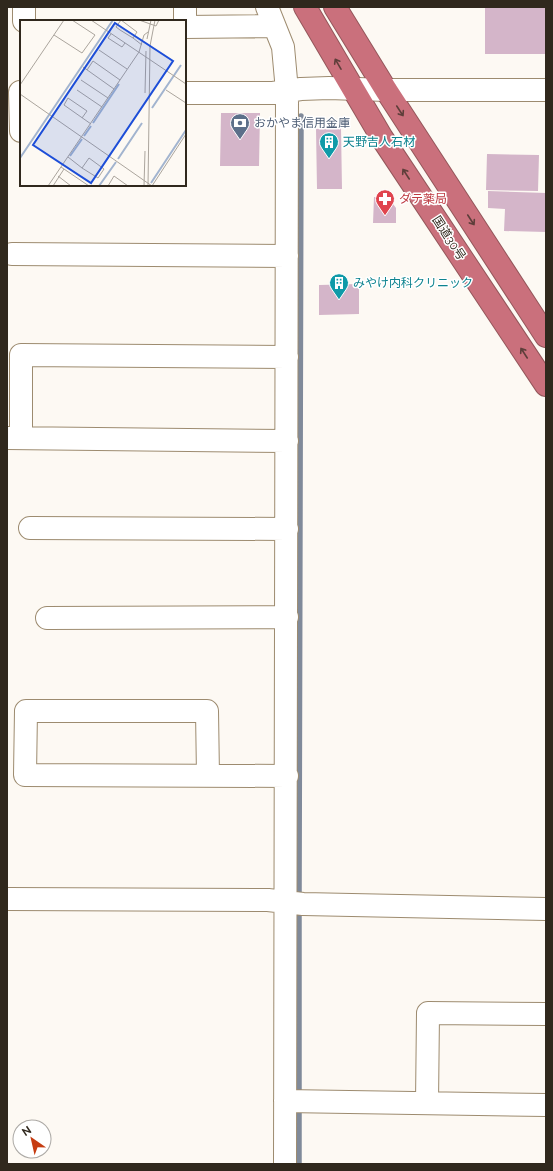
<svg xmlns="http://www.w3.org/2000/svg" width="553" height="1171" font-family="Raleway,'Noto Sans JP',sans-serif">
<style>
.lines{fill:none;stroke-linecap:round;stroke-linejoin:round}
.stream{stroke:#808a9a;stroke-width:5.5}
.building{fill:#d4b5c9}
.minor-casing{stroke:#9d8b6f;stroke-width:24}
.highway-casing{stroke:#94575b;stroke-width:24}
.minor{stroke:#fff;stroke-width:22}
.highway{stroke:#ca707c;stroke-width:22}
.oneway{stroke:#5e3e3a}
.labels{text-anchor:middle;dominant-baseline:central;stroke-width:3;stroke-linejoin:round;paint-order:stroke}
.service-label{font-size:12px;fill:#4e5e75;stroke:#fff;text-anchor:start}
.culture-label{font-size:12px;fill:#0d838f;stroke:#fff;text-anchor:start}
.health-label{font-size:12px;fill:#be3a42;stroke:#fff;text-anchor:start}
.street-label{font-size:12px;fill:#30281d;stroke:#fff}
.inset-river{fill:none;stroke:#a2b4cf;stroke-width:2}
.inset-road{fill:none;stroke:#aba59d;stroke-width:1}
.view{fill:#1d4ed8;fill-opacity:0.15;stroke:#1d4ed8;stroke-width:2}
.inset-edge{fill:none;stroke:#30281d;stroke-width:2}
</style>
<rect width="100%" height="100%" fill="#fdf9f3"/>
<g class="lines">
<!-- stream -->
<path class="stream" d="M299,900L301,116
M299,1096V909
M299,1105V1164"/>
</g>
<!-- building -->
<path class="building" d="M485,7H546V54H485Z
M221,113H260L259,166H220Z
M341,128L342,189H317L316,129Z
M487,154L539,155L538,191L486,190Z
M488,191L546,193V232L504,231L505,209L488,208Z
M374,197H388L396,208V223H373Z
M359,284V314L319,315V285Z"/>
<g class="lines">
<defs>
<path id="minor" d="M185,7V21
M267,7L283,47L287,91L285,1164
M24,21V7
M185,27L274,26
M20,92L21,131
M185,93H273L301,89L329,88L386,90H546
M12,254L287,256
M7,438L287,441
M21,438V355L287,357
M30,528L287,529
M47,618L287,617
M208,776L207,711H26L25,775L287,776
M7,899L268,900L303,904L546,909
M285,1101L546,1105
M427,1103L428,1013L546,1014"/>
<path id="highway" d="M305,7L382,138L546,385
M335,7L386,90L546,336"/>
</defs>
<!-- minor casing -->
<use href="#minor" class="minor-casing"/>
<!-- highway casing -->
<use href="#highway" class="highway-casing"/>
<!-- minor -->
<use href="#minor" class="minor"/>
<!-- highway -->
<use href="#highway" class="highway"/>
</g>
<!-- one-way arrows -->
<defs><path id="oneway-shaft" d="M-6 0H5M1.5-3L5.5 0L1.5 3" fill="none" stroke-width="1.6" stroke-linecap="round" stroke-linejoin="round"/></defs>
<g class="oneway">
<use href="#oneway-shaft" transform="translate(338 64) rotate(-120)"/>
<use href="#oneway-shaft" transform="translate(400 111) rotate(57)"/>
<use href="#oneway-shaft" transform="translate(406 174) rotate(-123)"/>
<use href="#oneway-shaft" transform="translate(471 220) rotate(57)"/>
<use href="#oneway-shaft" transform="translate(524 353) rotate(-123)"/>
</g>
<!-- icons -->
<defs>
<symbol id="bank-pin" viewBox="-11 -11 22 30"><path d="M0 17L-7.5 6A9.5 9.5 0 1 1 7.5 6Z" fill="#5c6f8a" stroke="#fff"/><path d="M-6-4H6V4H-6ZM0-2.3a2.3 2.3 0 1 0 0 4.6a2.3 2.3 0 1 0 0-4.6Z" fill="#fff"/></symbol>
<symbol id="building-pin" viewBox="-11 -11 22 30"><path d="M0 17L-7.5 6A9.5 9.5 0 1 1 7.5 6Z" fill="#0f9aa8" stroke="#fff"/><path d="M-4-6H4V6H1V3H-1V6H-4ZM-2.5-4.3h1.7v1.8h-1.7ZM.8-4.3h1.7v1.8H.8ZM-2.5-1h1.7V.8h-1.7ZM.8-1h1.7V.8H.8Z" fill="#fff"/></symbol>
<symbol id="pharmacy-pin" viewBox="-11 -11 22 30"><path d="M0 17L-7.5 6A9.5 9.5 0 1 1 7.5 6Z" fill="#e0444e" stroke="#fff"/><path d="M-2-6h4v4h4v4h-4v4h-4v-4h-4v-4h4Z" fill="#fff"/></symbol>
</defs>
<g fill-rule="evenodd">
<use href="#bank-pin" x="229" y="112" width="22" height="30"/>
<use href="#building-pin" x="318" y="131" width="22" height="30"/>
<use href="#pharmacy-pin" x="374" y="188" width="22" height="30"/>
<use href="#building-pin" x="328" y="272" width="22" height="30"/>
</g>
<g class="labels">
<!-- service labels -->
<g class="service-label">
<text x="254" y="123">おかやま信用金庫</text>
</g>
<!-- culture labels -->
<g class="culture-label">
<text x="343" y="142">天野吉人石材</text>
<text x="353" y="283">みやけ内科クリニック</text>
</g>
<!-- health labels -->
<g class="health-label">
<text x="399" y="199">ダテ薬局</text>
</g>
<!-- street labels -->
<g class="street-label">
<text transform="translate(449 238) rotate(57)">国道30号</text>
</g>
</g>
<!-- overview -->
<g transform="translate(20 20)">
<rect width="166" height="166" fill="#fdf9f3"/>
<path class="inset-river" d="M132,88L161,45M73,103L99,64M64,116L71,106M50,136L62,119M0,138L93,0M98,139L122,103M131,163L166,110M79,166L96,142"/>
<path class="inset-road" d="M71,0L166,64M119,0L136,6L139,0M91,14L88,18L102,27L105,23M34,15L62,33L75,15L52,0M113,18L117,12L101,0L96,7L100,10L113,18L122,25M127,19L131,0M79,30L107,49M63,47L94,69M67,50L73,41L100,60M61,60L88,78M0,65L44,0M57,70L82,87M146,70L166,83M125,73L126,31M0,74L132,166L166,114M62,98L67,91L48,78L44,85L71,104M48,137L62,148L78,158L84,149L69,138L62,148M41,147L69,166M38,156L51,166M28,166L119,32L124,15L128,12M33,166L44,149M88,166L94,156L108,166M124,166L125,131M128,166L130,26L135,0"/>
<path class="view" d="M95,3L153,41L71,163L13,125Z"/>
<rect width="166" height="166" class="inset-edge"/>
</g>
<!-- border -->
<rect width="553" height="1171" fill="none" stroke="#30281d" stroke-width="16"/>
<!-- north arrow -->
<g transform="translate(32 1139) rotate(326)"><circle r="19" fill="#ffffff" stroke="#aca9a5"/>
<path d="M0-3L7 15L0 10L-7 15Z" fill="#c63d12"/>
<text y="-6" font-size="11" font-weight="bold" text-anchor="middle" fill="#30281d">N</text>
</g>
</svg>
